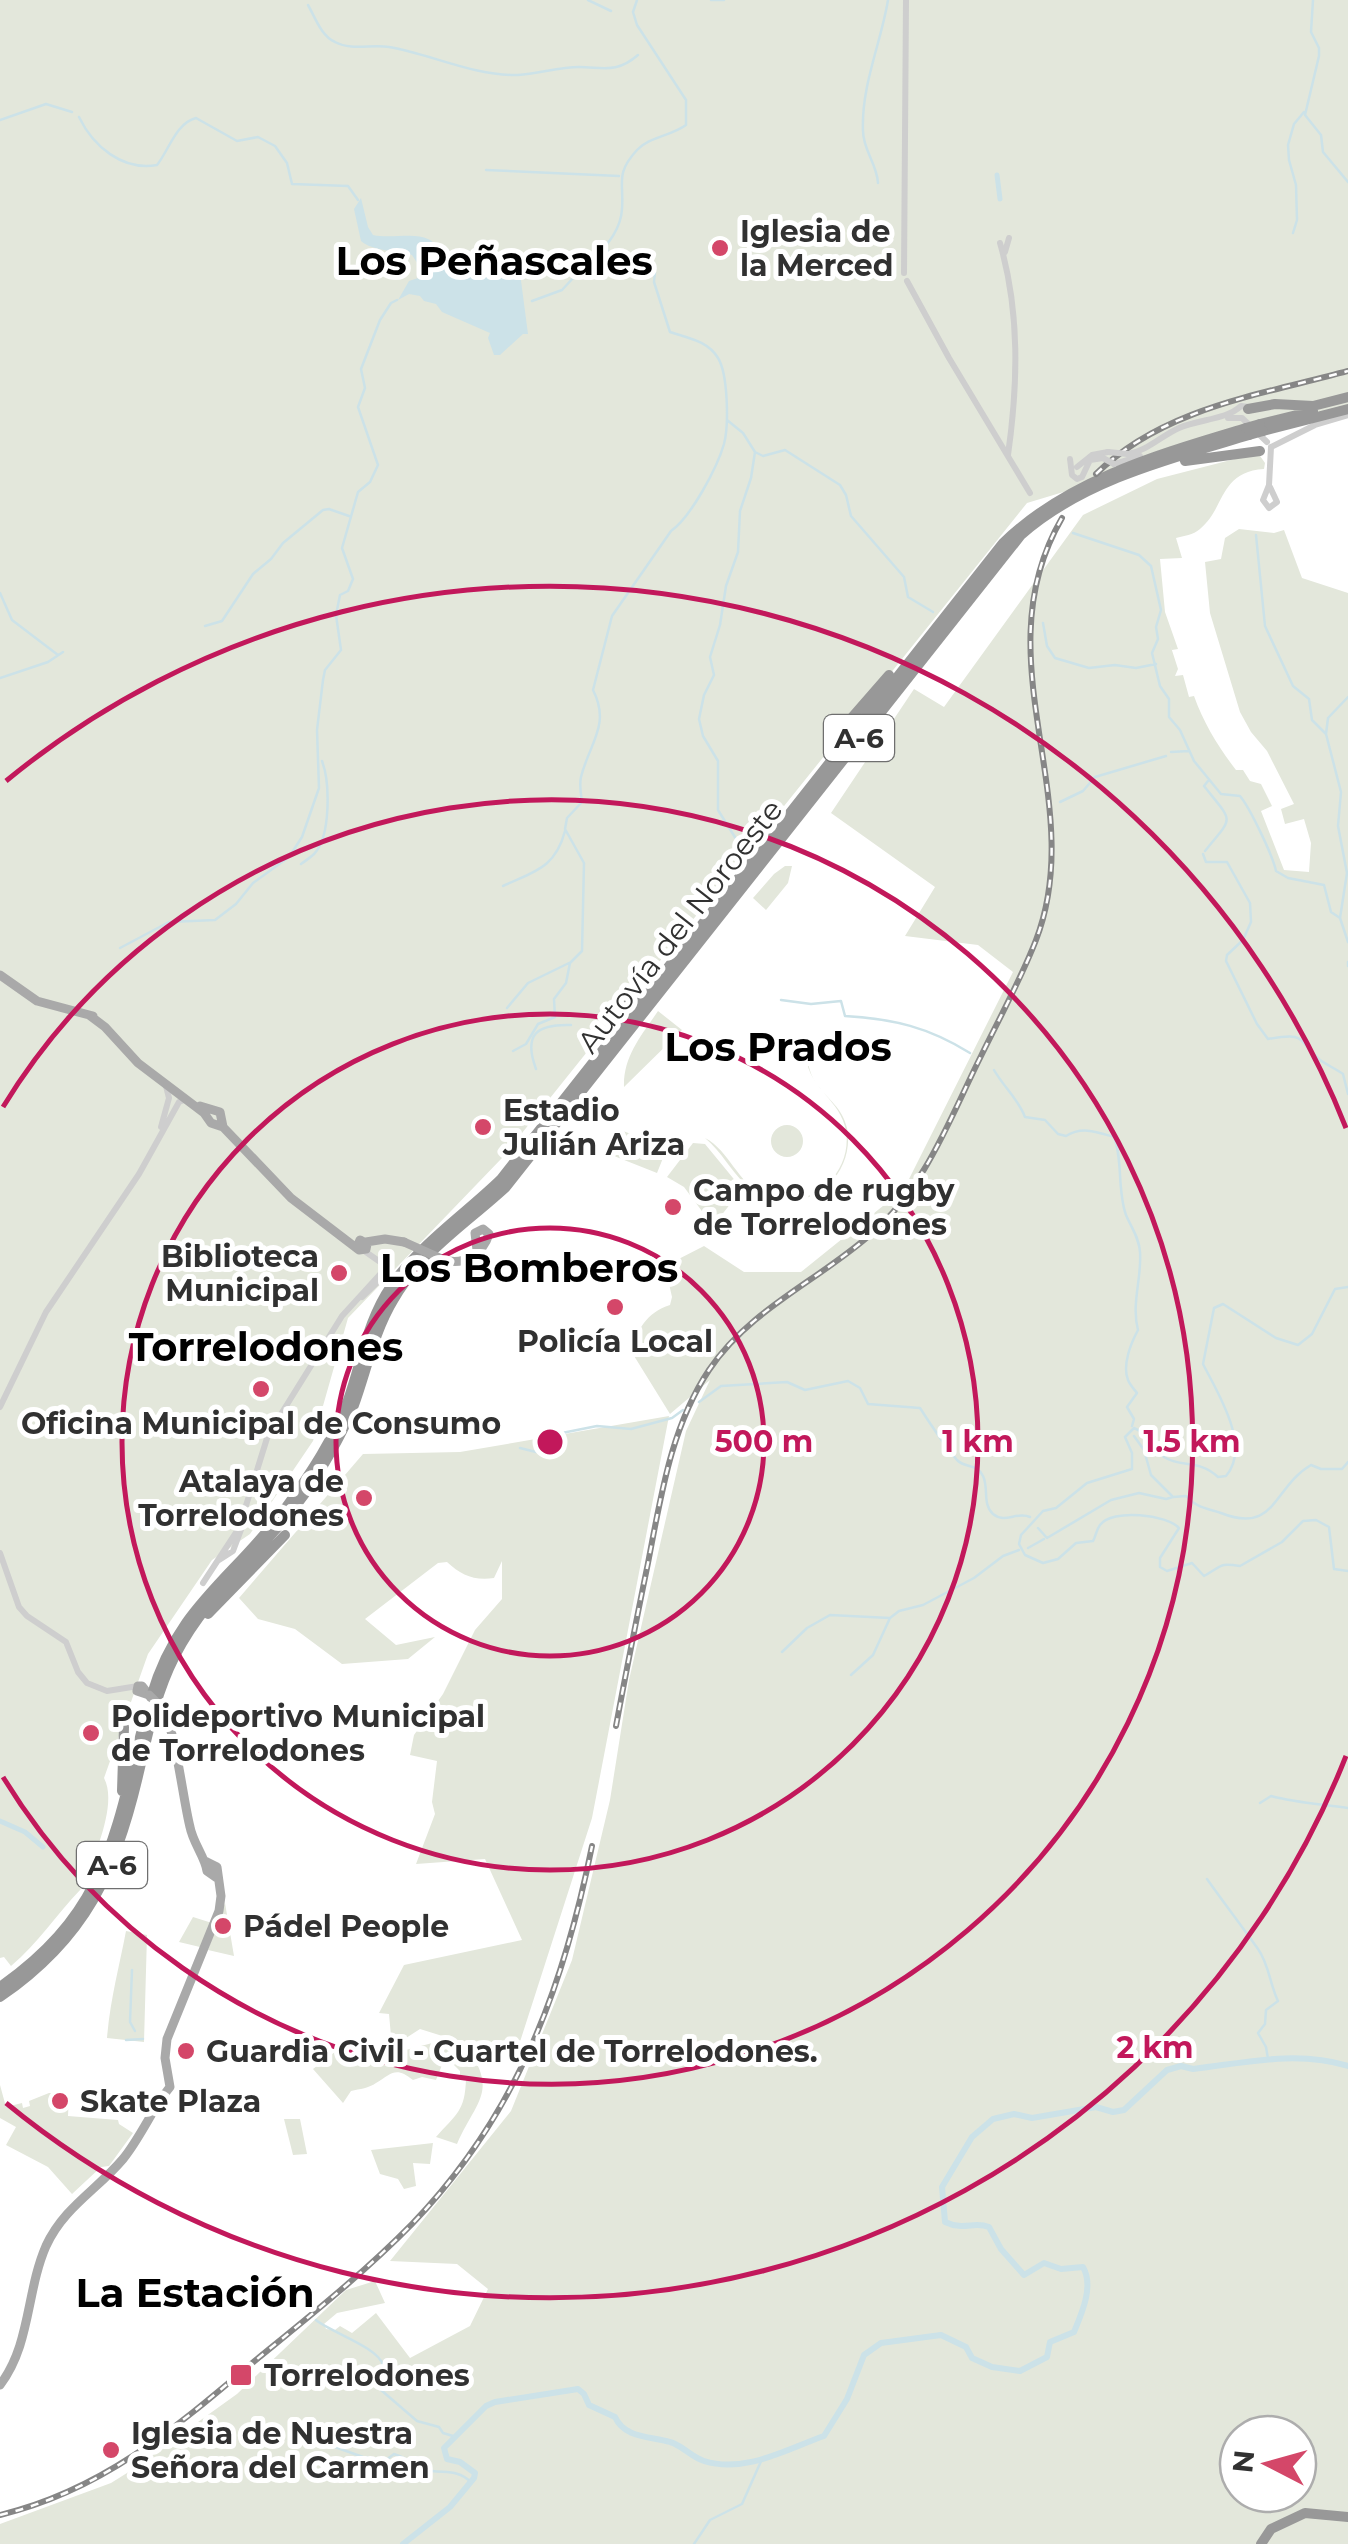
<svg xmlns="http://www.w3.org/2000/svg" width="1348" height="2544" font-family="Montserrat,sans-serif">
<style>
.green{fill:#e3e7db;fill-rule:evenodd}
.water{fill:#cce2e8}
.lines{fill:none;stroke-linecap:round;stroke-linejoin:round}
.stream{stroke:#cce2e8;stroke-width:2.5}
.canal{stroke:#cce2e8;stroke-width:5}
.river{stroke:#cce2e8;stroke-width:6}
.minor{stroke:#cecece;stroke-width:6}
.major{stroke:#a9a9a9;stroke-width:9}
.highway{stroke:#989898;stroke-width:10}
.rail-casing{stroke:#868686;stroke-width:6}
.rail{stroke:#fff;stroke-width:2.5;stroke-dasharray:8;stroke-linecap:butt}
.minor-bridge{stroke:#cecece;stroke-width:6}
.major-bridge{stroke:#a9a9a9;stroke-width:9}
.highway-bridge{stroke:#989898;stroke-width:10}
.ring{fill:none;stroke:#c2185b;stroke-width:5}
.poi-dot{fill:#d44769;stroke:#fff;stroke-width:4}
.labels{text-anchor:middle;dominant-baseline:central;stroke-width:10;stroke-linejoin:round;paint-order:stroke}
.shield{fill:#fff;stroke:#6f6f6f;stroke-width:2.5}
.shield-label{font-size:28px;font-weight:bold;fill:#313131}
.poi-label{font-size:30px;font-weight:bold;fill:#313131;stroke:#fff;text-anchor:start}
.street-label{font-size:30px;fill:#313131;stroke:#fff}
.district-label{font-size:40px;font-weight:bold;fill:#000;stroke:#fff}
.centre{fill:#c2185b;stroke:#fff;stroke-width:5}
.ring-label{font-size:30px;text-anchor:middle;font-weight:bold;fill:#c2185b;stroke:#fff;stroke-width:10;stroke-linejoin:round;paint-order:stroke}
</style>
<rect width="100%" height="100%" fill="#fff"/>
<!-- green -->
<path class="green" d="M0,0H1348V406L1027,503L502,1158L348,1318L313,1441L250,1534L212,1560L148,1654L104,1778C118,1804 94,1855 85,1882L78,1885L81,1889C56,1915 38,1943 11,1966L4,1957L0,1958Z
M1258,453L1265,463L1264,469C1219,472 1226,507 1200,529C1193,535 1184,536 1176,538L1182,558L1160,559L1165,612L1178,649L1172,650L1169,641L1178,669L1175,676L1183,675L1189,697L1194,696C1204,724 1219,748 1236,770H1243L1250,781L1261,784L1272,806L1261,811L1284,870L1309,872L1311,843L1304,819L1285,824L1281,809L1294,804L1267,751L1251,732L1240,712L1210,613L1205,562L1221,559L1225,538L1239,529L1274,533L1284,530L1302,578L1348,593V2544H0V2524L111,2483L127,2473L237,2394L346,2290L375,2281L385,2303L337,2313L324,2324L326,2329L335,2330L340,2326L352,2333L376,2313L410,2358L470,2326L488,2289L457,2264L390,2261L511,2111L572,1960L610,1800L629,1680L686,1431L710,1380L670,1414L631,1351C638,1329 646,1313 670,1305L672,1297L665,1266L704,1246L744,1272H801L904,1189L1013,972L978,945L905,936L935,887L831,813L914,689L944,707L1083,515L1157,479ZM1238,2434H1298V2494H1238Z
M785,866H792L788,883L766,910L753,898L774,874Z
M658,1011L682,1030L624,1087C623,1056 642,1035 658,1011Z
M806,1057C809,1065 810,1076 817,1084C828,1100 842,1107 847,1128C851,1148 844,1170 829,1184C806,1207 769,1206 746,1185C730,1170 722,1152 705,1138C730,1151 738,1185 766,1196C808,1213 853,1175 846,1131C841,1100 809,1089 806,1057Z
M771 1141a16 16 0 1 1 32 0a16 16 0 1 1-32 0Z
M618,1129L667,1148L657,1173L609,1154Z
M693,1143L705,1144L742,1189L713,1226L684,1187L667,1177Z
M669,1416L592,1818L518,2048L505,2052L494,2064H485L468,2044L420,2029L392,2047L389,2014L379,2013L404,1965L522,1940L485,1859L416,1864L435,1814L432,1802L437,1761L410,1755L414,1735L443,1694L475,1630L502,1599V1561L494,1578C474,1581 461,1575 447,1562L438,1563L365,1619L396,1645L435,1637L408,1659L342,1664L295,1629L258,1619L239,1598L363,1454L460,1452Z
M225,1903L234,1956L208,1950Z
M193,1917L212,1923L200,1947L179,1942Z
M126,1931L147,1935L144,2042L107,2038C110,2000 119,1968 126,1931Z
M440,2041L467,2048C499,2092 475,2102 457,2144L436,2137C456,2114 465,2112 466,2079L460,2078V2071L453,2064L442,2065L436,2080L422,2077L413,2080C396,2066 392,2073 376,2083C369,2088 360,2089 351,2091L343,2103L313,2069L340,2048L398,2052Z
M0,2085L6,2107L22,2103L23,2108L30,2106L29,2101L49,2093L69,2094L68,2116L118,2120L119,2124L133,2133L109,2166L101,2167L72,2194L48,2167L6,2145L16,2127L0,2118Z
M284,2119H300L307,2154L293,2155Z
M433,2143L430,2164L413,2163L416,2186L404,2189L398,2179L380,2174L371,2150Z"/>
<!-- water -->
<path class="water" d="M361,198L368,227L373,235C390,239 415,232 428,239C438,243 441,257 449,263C466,273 502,279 520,273L528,334H523L500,355H494L488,338L490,333L442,312L436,304L424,301L420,296L409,294L398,300L409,281L418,278L421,269L412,255C397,251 372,251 361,241L354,209Z"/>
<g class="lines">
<!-- stream -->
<path class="stream" d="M588,0L611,11
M711,0H724
M1313,0L1311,32L1319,48V56L1305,115L1321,135L1323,152L1348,182
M308,5C315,17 321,36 335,42C352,51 371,44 389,47C431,54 473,76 518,75C538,74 559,67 579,67C603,67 616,74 638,55
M79,117C93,146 122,171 157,165C169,150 176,123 196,118L237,141L258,137L275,146L287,163L292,184L348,186L358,200
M0,120L46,104L72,112
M486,170L619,176
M878,183C877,164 863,150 863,131C861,86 881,43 888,0
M1293,233L1297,220L1296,185L1289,160L1288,145L1294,124L1304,112
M596,257C609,243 621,228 622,209C624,182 615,174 637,150C649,137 671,136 686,125V100L637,25L633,12L637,0
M532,301L562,290L587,263
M727,420L743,433L755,452L751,478L740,511L738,552L726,586L720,625L710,657L714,675L704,695L699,719L703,736L718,761V810L743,850
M755,452L763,456L785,450L840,485L846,495L851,516L904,577L908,597L933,612
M1073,533L1139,555L1151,566L1161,610L1156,627L1158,639L1152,653L1160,686L1169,699V717L1180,730L1194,761L1221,794L1240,796C1250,808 1273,856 1276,871L1288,878L1324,885L1331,912L1340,918
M1256,535L1265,626L1293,686L1309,699L1312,720L1326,734
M0,593L12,620L58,655
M1043,623L1047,646L1055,658L1089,668L1115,665L1136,668L1156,664
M205,626L222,621L253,574L271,559L283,543L323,510L329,509L349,516
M0,678L48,662L63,652
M1348,697L1328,718L1326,734L1341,792L1338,826L1347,873L1340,918L1348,942
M1171,752L1189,751
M1060,802L1083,791L1095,777L1166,756
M1205,851C1234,815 1234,824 1204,786L1208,781
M1203,854L1206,862H1227L1250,903L1251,922L1243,940L1227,955L1226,961L1257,1024L1268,1039C1307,1032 1296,1039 1320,1060C1327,1065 1336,1069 1343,1074L1348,1094
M301,864C305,861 310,858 314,854C331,837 330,782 322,761
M503,886C533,872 555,869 565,831
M120,948L169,922L215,920L236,904L253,883L289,857L302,837L319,788L317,730L323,680L325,670L341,650L336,615L340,595L348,591L353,579L342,548L358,492L370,482L378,465L358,407L365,388L361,369L380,320L391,303L397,300
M1348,962V966
M781,1000L811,1004L841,1001L845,1016C894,1019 928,1027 970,1053
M507,1008L528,983L569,963
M513,1051L526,1044L538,1024L555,1017L554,999L566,983L570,963L582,951L584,863L565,829L567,818L582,802C581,794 579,785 581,777C589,744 611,725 593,690L612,616L671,531C691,517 717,468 724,444C729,425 728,374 718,358C708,341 688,338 670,332L654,282L655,272L613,262L606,247
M536,1069C523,1034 537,1024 571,1025
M994,1070C1003,1086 1019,1100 1025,1117L1045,1120L1058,1134L1066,1136C1082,1126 1097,1132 1114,1137C1123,1159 1117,1190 1126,1215C1131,1227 1139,1237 1140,1252C1142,1278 1131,1304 1138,1330C1131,1343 1122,1365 1128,1380C1130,1385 1134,1389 1137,1393L1127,1407L1134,1419L1132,1426
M1348,1287L1335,1289L1312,1334L1298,1345L1276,1338L1223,1304L1214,1308L1203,1364C1217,1392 1252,1446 1226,1476L1218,1477C1199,1459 1181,1468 1164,1457C1152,1448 1148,1433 1134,1428L1125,1437L1132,1453V1469L1087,1483L1056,1508L1043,1511L1021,1535L1019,1544L1025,1555L1043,1563L1058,1559L1076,1543L1093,1541C1096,1536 1096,1530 1100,1525C1112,1508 1168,1515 1179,1528L1160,1558V1567L1167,1571L1192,1563L1204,1576C1223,1565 1220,1563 1240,1566L1282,1542L1303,1521L1316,1520L1329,1527L1334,1569L1348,1571
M699,1402L721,1386L787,1382L805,1390L848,1381L860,1388L868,1404L920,1408C931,1425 944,1445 957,1460C966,1469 977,1463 983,1476C989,1488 982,1504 993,1514C1005,1524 1017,1511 1030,1517
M1134,1436L1144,1450L1151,1475L1173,1497L1186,1496C1198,1509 1207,1508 1221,1513C1276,1535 1273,1487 1311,1465L1321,1469H1342L1348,1462
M520,1448L536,1452L557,1434L597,1426L631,1429L672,1418L683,1410
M1038,1528L1047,1538L1111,1500L1139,1493L1166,1499L1173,1497
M1028,1548L1044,1539
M782,1652L807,1628L830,1615L890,1618
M851,1675L873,1655L890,1618L899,1611L923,1605L974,1578L1003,1556L1019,1550
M1260,1803L1271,1796C1297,1803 1322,1804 1348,1808
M1207,1879C1224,1903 1241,1925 1258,1949C1269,1964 1270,1985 1278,2001L1266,2010L1265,2024L1258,2033L1266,2047L1268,2059
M132,1970L130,2022L135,2031
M126,2040L143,2039
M316,2320C330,2332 378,2347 383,2365C384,2372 382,2382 381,2390L417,2421L439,2427L443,2433L453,2436
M318,2441L363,2457L386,2460L394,2454C408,2458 418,2469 432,2471C448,2473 458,2470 471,2482
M694,2544L710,2520L742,2504L762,2459"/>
<!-- canal -->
<path class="canal" d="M997,175L1000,199
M0,1821L25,1832L43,1847"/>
<!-- river -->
<path class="river" d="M403,2544L450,2507L474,2478L475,2473L460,2462L447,2459L444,2448L486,2406L495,2402L578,2389L584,2394L589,2405L615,2417C625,2439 651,2436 670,2442C682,2445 691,2457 704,2461C745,2474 787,2449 824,2436L847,2399L864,2355L881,2343L941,2335L966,2347L972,2358L992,2367L1020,2371L1047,2357L1050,2342L1074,2332C1082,2313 1094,2286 1083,2267L1061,2269L1044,2263L1024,2275L1001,2249L989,2227C974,2221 964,2231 945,2222L942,2187L972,2137L993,2119L1014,2114L1032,2118L1096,2107L1113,2112L1124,2110L1167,2070L1181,2066L1193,2069C1244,2063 1297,2050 1348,2066"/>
<!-- minor -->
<path class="minor" d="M1000,243C1020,312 1018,384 1008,455
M1005,252L1009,238
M904,273L906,0
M907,281L949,358L1030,493
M1228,418H1242L1267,442
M1271,447L1315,425L1348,415
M1128,454C1147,451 1161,436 1179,428C1199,419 1226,420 1241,406L1249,407
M1070,459L1072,475L1077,479L1082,477L1090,460L1103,458
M1114,464L1140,456
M1077,467L1092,455L1108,452
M1269,508L1263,500L1269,485L1271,447
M1269,508L1277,502L1270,487
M161,1127L169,1098L166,1086
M362,1297L387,1273V1266
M0,1407L46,1312L139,1174L179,1102L184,1100
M0,1553L19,1607L27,1616L66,1642L78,1672L87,1683L107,1691L138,1686
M219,1560L233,1551L242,1527
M203,1583L239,1528L268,1435L342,1316L384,1270L383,1264L363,1250"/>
<!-- major -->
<path class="major" d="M0,975L37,1001L93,1016
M89,1015L105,1027L138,1063L204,1113L211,1123L223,1127L291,1198L359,1250L366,1249L367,1244L360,1240L357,1247
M200,1106L220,1112L223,1127
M366,1242L385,1239L404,1242
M442,1259C463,1267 483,1254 489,1234L483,1229L475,1233L477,1250
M142,1686L149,1695L137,1691L138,1686Z
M162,1708C175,1726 183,1800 190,1827C193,1843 205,1857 207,1871L217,1878
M0,2385C31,2344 26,2292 46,2246C64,2207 97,2190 123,2159C141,2137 152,2109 170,2087L165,2058L167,2039L219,1911L221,1896L217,1867L205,1861"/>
<!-- highway -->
<path class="highway" d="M1248,409L1275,404L1313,406L1348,397
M1260,424L1313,411
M1263,431L1348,409
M1185,461L1260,451
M848,722L889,675
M608,1034L641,985
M208,1614L285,1535
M151,1697C178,1604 235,1578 287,1506C310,1474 334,1438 348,1400C362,1361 367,1321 391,1286C420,1244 465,1214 501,1179L1003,543C1069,479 1160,454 1246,428
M122,1791L124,1727
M0,1987C101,1916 113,1846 141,1733
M0,1997C86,1938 116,1872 139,1772C148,1733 156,1693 175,1656C208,1590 270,1546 311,1485C327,1460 343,1433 354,1405C367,1369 374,1332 394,1299C421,1252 467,1223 506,1187L1021,535C1083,480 1172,458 1249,435
M1261,2544L1271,2529L1305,2513L1348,2517"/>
<defs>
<path id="rail" d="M1096,474C1163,408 1260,395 1348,371
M616,1726C626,1672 637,1617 648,1563C661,1496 671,1427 709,1370C750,1309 818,1281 871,1234C925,1188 950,1118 981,1056C1000,1017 1021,979 1036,940C1090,799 980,659 1062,518
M0,2515C101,2491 174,2429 251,2364C306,2319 362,2275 412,2224C516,2116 563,1990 592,1846"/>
</defs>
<!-- rail casing -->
<use href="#rail" class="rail-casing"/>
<!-- rail -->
<use href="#rail" class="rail"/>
<!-- minor-bridge -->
<path class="minor-bridge" d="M1108,452L1128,454
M1103,458L1114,464"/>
<!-- major-bridge -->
<path class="major-bridge" d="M404,1242L442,1259
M149,1695L162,1708"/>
<!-- highway-bridge -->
<path class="highway-bridge" d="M1246,428L1260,424
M1249,435L1263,431"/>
</g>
<!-- distance rings -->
<g class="ring">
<circle cx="550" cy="1442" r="214"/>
<circle cx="550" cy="1442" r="428"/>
<path d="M3 1107A642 642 0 1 1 3 1777"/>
<path d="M1346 1756A856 856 0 0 1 6 2103M6 781A856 856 0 0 1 1346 1128"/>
</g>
<!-- markers -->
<g class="poi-dot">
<circle cx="720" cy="248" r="10"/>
<circle cx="483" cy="1127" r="10"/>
<circle cx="673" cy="1207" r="10"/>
<circle cx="339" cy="1273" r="10"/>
<circle cx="615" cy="1307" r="10"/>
<circle cx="261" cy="1389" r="10"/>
<circle cx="364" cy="1498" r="10"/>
<circle cx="91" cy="1733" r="10"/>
<circle cx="223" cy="1926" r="10"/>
<circle cx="186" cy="2051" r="10"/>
<circle cx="60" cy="2101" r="10"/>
<rect x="229" y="2363" width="24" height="24" rx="5"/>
<circle cx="111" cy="2450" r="10"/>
</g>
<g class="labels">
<!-- shield labels -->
<g class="shield">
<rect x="824" y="715" width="70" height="46" rx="8"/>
<rect x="77" y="1842" width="70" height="46" rx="8"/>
</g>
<g class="shield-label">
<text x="859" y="738">A-6</text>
<text x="112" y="1865">A-6</text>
</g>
<!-- poi labels -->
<g class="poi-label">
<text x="740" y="231">Iglesia de<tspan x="740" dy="34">la Merced</tspan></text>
<text x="503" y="1110">Estadio<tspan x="503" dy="34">Julián Ariza</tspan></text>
<text x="693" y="1190">Campo de rugby<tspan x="693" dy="34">de Torrelodones</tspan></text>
<text x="319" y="1256" text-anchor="end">Biblioteca<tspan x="319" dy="34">Municipal</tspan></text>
<text x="615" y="1341" text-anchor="middle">Policía Local</text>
<text x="261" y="1423" text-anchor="middle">Oficina Municipal de Consumo</text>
<text x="344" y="1481" text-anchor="end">Atalaya de<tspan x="344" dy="34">Torrelodones</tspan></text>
<text x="111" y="1716">Polideportivo Municipal<tspan x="111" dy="34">de Torrelodones</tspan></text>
<text x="243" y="1926">Pádel People</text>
<text x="206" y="2051">Guardia Civil - Cuartel de Torrelodones.</text>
<text x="80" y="2101">Skate Plaza</text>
<text x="264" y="2375">Torrelodones</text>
<text x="131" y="2433">Iglesia de Nuestra<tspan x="131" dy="34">Señora del Carmen</tspan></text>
</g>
<!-- street labels -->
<g class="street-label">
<text transform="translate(680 926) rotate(-52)">Autovía del Noroeste</text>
</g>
<!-- district labels -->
<g class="district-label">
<text x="494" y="260">Los Peñascales</text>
<text x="778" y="1046">Los Prados</text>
<text x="529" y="1267">Los Bomberos</text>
<text x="266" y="1346">Torrelodones</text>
<text x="195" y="2292">La Estación</text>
</g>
</g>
<circle cx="550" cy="1442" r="15" class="centre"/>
<g class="ring-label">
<text x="764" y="1452">500 m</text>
<text x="978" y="1452">1 km</text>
<text x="1192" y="1452">1.5 km</text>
<text x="1155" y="2058">2 km</text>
</g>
<!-- north arrow -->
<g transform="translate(1268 2464) rotate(276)"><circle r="48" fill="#ffffff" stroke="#adadad" stroke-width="2.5"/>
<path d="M0-8L18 38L0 25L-18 38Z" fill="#d44769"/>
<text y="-15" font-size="28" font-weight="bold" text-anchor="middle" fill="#313131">N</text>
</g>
</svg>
